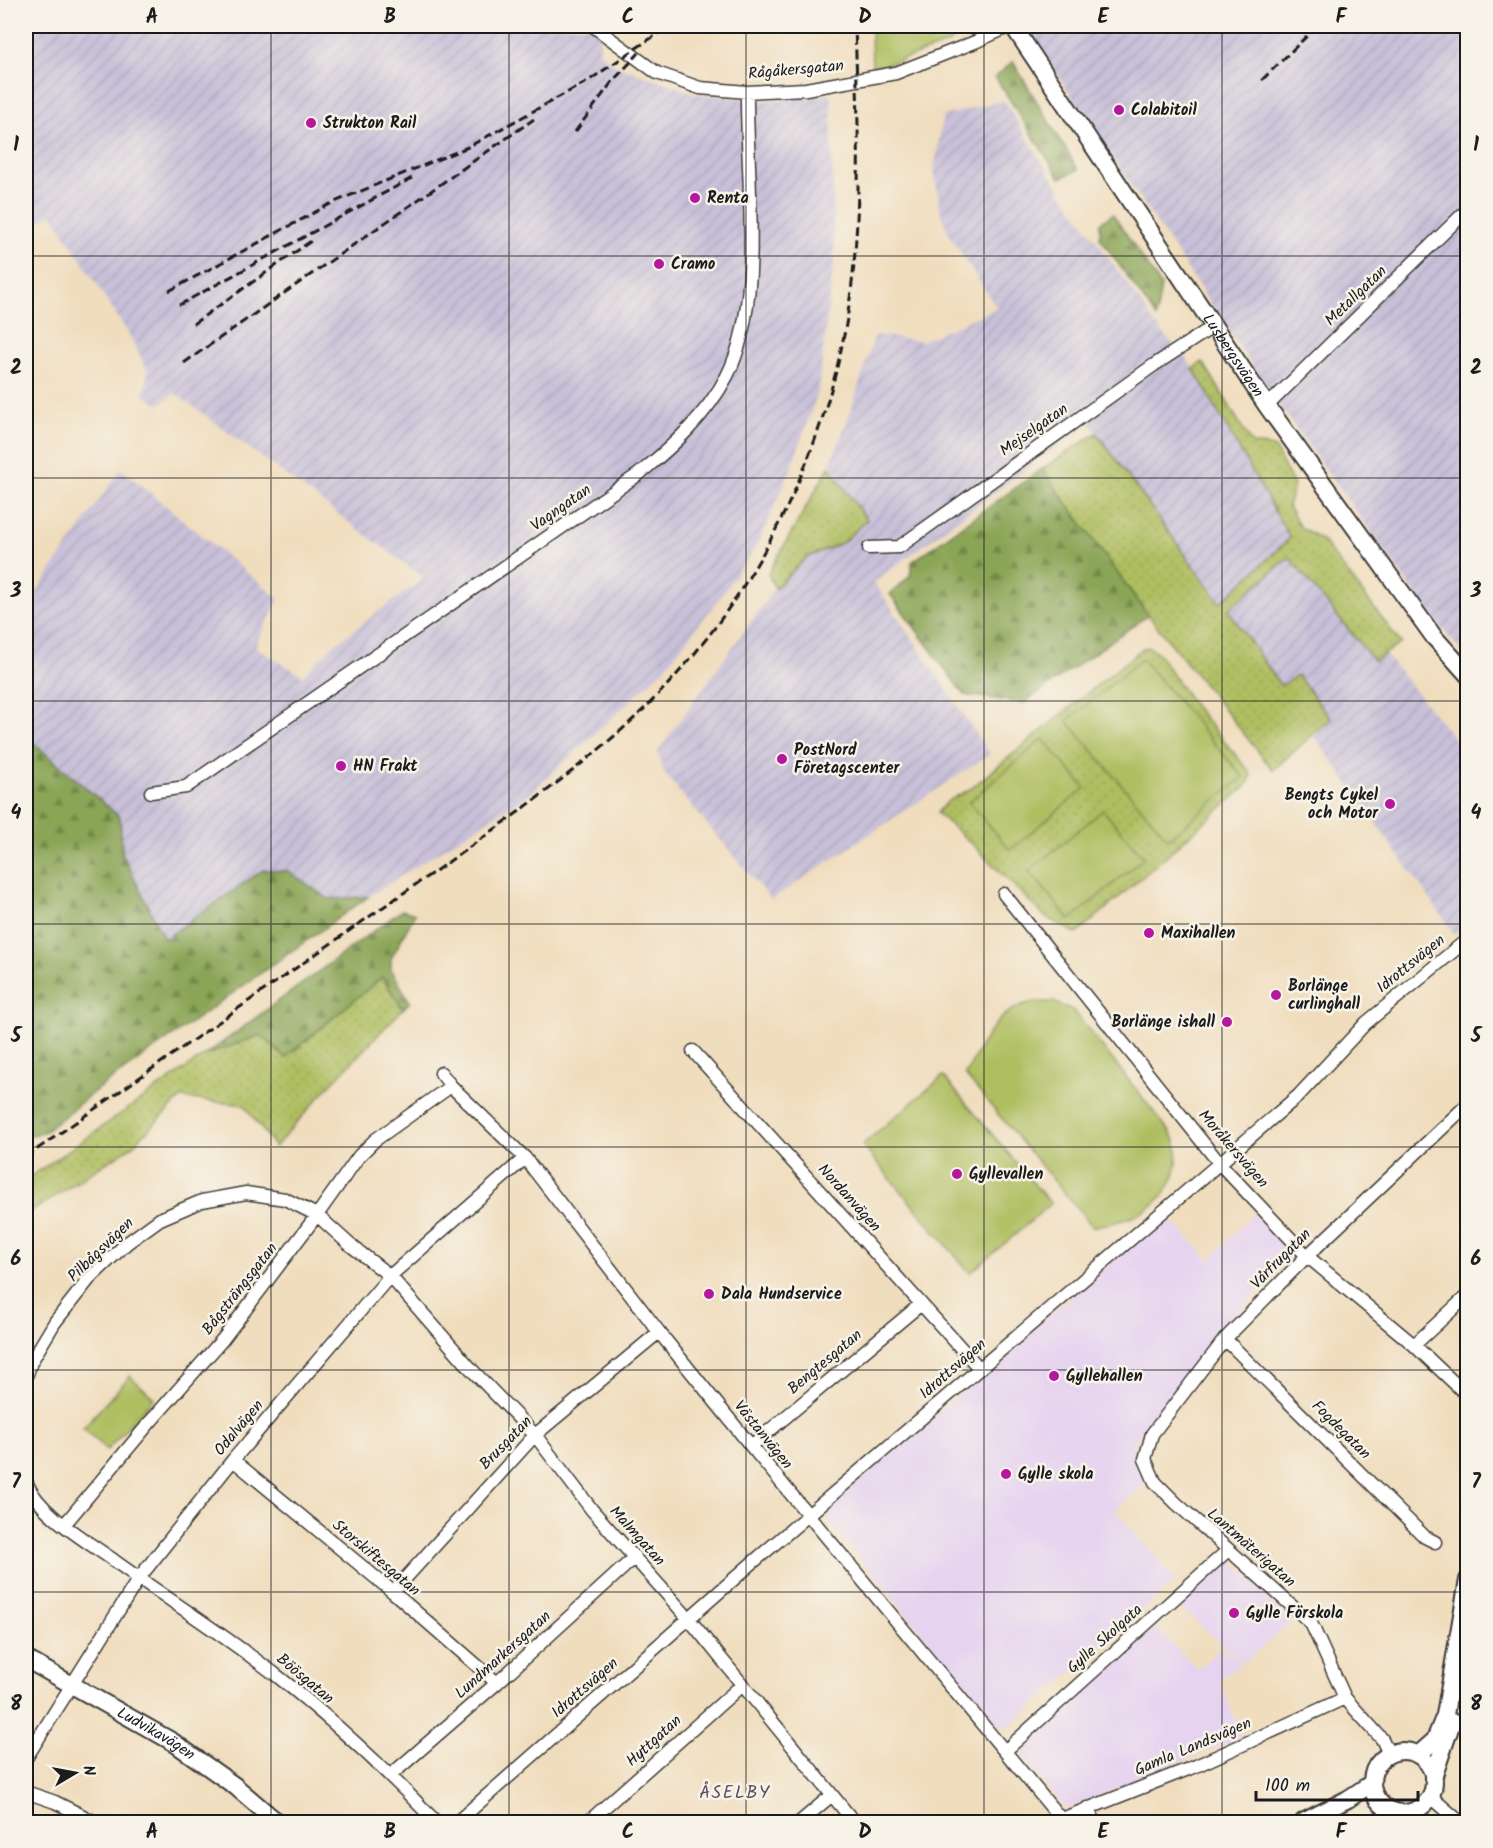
<svg xmlns="http://www.w3.org/2000/svg" width="1493" height="1848" font-family="Kalam,sans-serif">
<style>
.built{fill:#e6d3f0}
.industrial{fill:url(#industrial-furrows)}
.grass{fill:url(#grass-dots);stroke:#666d3e;stroke-width:1.5}
.forest{fill:url(#forest-firs);stroke:#54603a;stroke-width:1.5}
.green{fill:#afbe61;stroke:#666d3e;stroke-width:1.5}
.lines{fill:none;stroke-linecap:round;stroke-linejoin:round}
.street-casing{stroke:#3c3934;stroke-width:15}
.secondary-casing{stroke:#3c3934;stroke-width:20}
.street{stroke:#fff;stroke-width:12}
.secondary{stroke:#fff;stroke-width:16}
.rail{stroke:#1c1c1c;stroke-width:3;stroke-dasharray:9 4.5;stroke-linecap:butt}
.grid{fill:none;stroke:#1c1c1c;stroke-width:1.5;stroke-opacity:0.55}
.poi-dot{fill:#b5179e;stroke:#f7f3e8;stroke-width:2}
.labels{text-anchor:middle;dominant-baseline:central;stroke-width:5;stroke-linejoin:round;paint-order:stroke}
.street-label{font-size:16px;fill:#1c1c1c;stroke:#f7f3e8}
.poi-label{font-size:16px;font-weight:bold;fill:#1c1c1c;stroke:#f7f3e8;text-anchor:start}
.neighbourhood-label{font-size:18px;letter-spacing:1.5px;fill:#5d4e5f;stroke:#f7f3e8}
.neatline{fill:none;stroke:#1c1c1c;stroke-width:2}
.grid-label{font-size:20px;text-anchor:middle;font-weight:bold;fill:#1c1c1c}
</style>
<defs>
<pattern id="industrial-furrows" width="10" height="10" patternUnits="userSpaceOnUse" patternTransform="scale(1.5)"><rect width="10" height="10" fill="#c8c0d8"/><path d="M-1 1l2-2M0 10L10 0M9 11l2-2" fill="none" stroke="#aba4b9"/></pattern>
<pattern id="grass-dots" width="8" height="8" patternUnits="userSpaceOnUse" patternTransform="scale(1.5)"><rect width="8" height="8" fill="#afbe61"/><path d="M2 2h.1M6 6h.1" fill="none" stroke="#96a354" stroke-width="1.8" stroke-linecap="round"/></pattern>
<pattern id="forest-firs" width="22" height="20" patternUnits="userSpaceOnUse" patternTransform="scale(1.5)"><rect width="22" height="20" fill="#8ba557"/><path d="M5 1l3.5 6h-7zM16 11l3.5 6h-7z" fill="#718647"/></pattern>
</defs>
<rect width="100%" height="100%" fill="#f7f3e8"/>
<filter id="ink" filterUnits="userSpaceOnUse"><feTurbulence type="fractalNoise" baseFrequency=".0167" numOctaves="2"/><feDisplacementMap in="SourceGraphic" scale="12" xChannelSelector="R" yChannelSelector="G"/><feConvolveMatrix kernelMatrix="1 2 1 2 8 2 1 2 1" color-interpolation-filters="sRGB"/></filter>
<filter id="wash" filterUnits="userSpaceOnUse"><feTurbulence type="fractalNoise" baseFrequency=".008" numOctaves="4" result="noise"/><feDisplacementMap in="SourceGraphic" scale="24" xChannelSelector="R" yChannelSelector="G"/><feGaussianBlur stdDeviation="1.35" result="paint"/><feColorMatrix in="noise" values="0 0 0 0 0 0 0 0 0 0 0 0 0 0 0 0 0 1.4 0 .05"/><feComposite in="paint" operator="in"/></filter>
<g filter="url(#wash)">
<rect width="100%" height="100%" fill="#f0ddbd"/>
<!-- built -->
<path class="built" d="M1254,1213L1287,1245L1281,1262L1142,1429L1132,1446L1148,1482L1114,1510L1176,1580L1010,1726H999L826,1517L827,1509L1159,1221L1173,1223L1210,1260Z
M1227,1559L1234,1562L1291,1622L1244,1663L1176,1604Z
M1154,1627L1198,1669L1222,1647L1241,1664L1219,1680L1242,1737L1066,1809L1023,1757V1740Z"/>
<!-- industrial -->
<path class="industrial" d="M31,26H602L599,52L614,65L695,93L760,101L831,94L834,261L818,392L790,471L757,545L715,604L664,669L532,792L368,897L329,899L288,871L263,870L164,940L122,852L120,817L26,737V607L121,469L279,599L255,647L303,676L335,644L424,578L175,393L159,405L144,395L148,372L131,338L52,214L26,230V31Z
M1025,26H1467V658L1436,622L1269,391Z
M1004,100L1062,193L1163,334L1185,355L1290,538L1467,754V928L1454,933L1220,603L1089,422L874,582L990,754L771,900L663,772L658,751L775,588L806,558L842,543L867,520L829,467L849,416L875,335L922,341L997,308L949,235L940,210L934,169L943,116Z"/>
<!-- grass -->
<path class="grass" d="M1203,362L1252,444L1274,447L1294,485L1288,506L1300,527L1322,540L1401,643L1374,661L1289,557L1228,610L1281,686L1297,675L1331,719L1273,770L1148,615L1042,469L1097,433L1220,603L1290,538L1193,368Z
M829,467L867,520L842,543L806,558L775,588L768,574Z
M1149,647L1158,653L1193,704L1250,772L1251,777L1247,785L1077,934L1045,917L972,844L937,813L948,801L970,789L1143,648Z
M382,977L403,1009L331,1084L275,1147L244,1105L181,1098L131,1147L26,1215V1180L205,1055L261,1035L285,1058Z"/>
<!-- forest -->
<path class="forest" d="M1013,62L1078,170L1060,178L995,77Z
M1113,214L1161,286L1156,317L1100,238V223Z
M1042,469L1148,615L1024,703L964,695L890,594L910,576L912,562Z
M26,737L120,817L122,853L164,939L263,870L288,871L329,899L368,897L95,1091L46,1131L26,1137Z
M402,910L415,914L391,959V969L410,1002L403,1009L382,977L285,1058L261,1035L205,1055Z"/>
<!-- green -->
<path class="green" d="M871,26H972L947,44L877,68V67L872,68Z
M1142,659L1243,777L1168,839L1067,721Z
M1043,739L1085,788L1010,850L969,802Z
M1103,810L1144,858L1070,920L1029,871Z
M1053,1002L1073,1010L1170,1132C1173,1137 1177,1143 1177,1149C1181,1182 1156,1210 1126,1219C1115,1223 1104,1224 1093,1227L965,1075C981,1047 994,1011 1029,1003C1036,1001 1045,1002 1053,1002Z
M943,1076L1051,1204L970,1273L862,1145Z
M130,1376L154,1398L107,1450L83,1428Z"/>
</g>
<g filter="url(#ink)">
<g class="lines">
<defs>
<path id="street" d="M593,26L657,73L700,88L747,92L806,89L896,73L975,42L1010,26
M1267,406L1468,209
M869,548L899,547L1154,365L1214,326
M151,792L186,787L639,474C673,446 706,416 727,376C765,302 746,175 747,92
M1004,894L1220,1164L1307,1256L1414,1345L1468,1396
M693,1051L979,1368
M441,1073L451,1086L525,1158L659,1332L751,1446L1061,1819
M1225,1339L1425,1537L1435,1542
M1414,1345L1468,1295
M26,1377L31,1362L55,1322L89,1279L127,1243L160,1219L202,1201L246,1193L285,1199L317,1215L349,1244L390,1276L472,1370L535,1435L592,1510L689,1619L854,1822
M751,1446L921,1304
M233,1460L393,1592L497,1683
M26,1482C40,1515 87,1541 116,1562C169,1600 224,1635 276,1675C333,1720 386,1770 436,1822
M64,1525L151,1421L223,1339L317,1215L359,1156L375,1140L451,1086
M393,1592L535,1435L659,1332
M1005,1751L1227,1551
M1389,1754L1382,1739L1345,1698L1311,1623L1176,1503L1155,1482L1145,1459L1152,1434L1225,1339L1307,1256L1468,1104
M26,1758L139,1578L233,1460L390,1276L525,1158
M391,1775L497,1683L635,1557
M26,1792L55,1802L95,1822
M1430,1796L1460,1822
M1087,1808L1094,1822
M457,1822L751,1564L1298,1096L1366,1023L1468,939
M588,1822L742,1685
M800,1822L832,1795
M1054,1822L1196,1766L1345,1698
M1397,1822L1399,1813"/>
<g id="secondary">
<path id="s1" d="M1013,26L1267,406L1434,637L1468,675"/>
<path id="s2" d="M26,1659L173,1742L235,1786L277,1822"/>
<circle cx="1403" cy="1782" r="31"/>
<path d="M1418,1755L1435,1740L1445,1715L1468,1580"/>
<path d="M1433,1778L1452,1722"/>
<path d="M1303,1822L1348,1799L1372,1783"/>
</g>
</defs>
<!-- street casing -->
<use href="#street" class="street-casing"/>
<!-- secondary casing -->
<use href="#secondary" class="secondary-casing"/>
<!-- street -->
<use href="#street" class="street"/>
<!-- secondary -->
<use href="#secondary" class="secondary"/>
<!-- rail -->
<path class="rail" d="M1262,80L1317,26
M575,132L612,82L639,53
M169,291L332,203L468,147L588,81L669,26
M179,305L412,178
M193,324L311,241
M184,363L534,119
M26,1157C139,1078 253,998 366,919C455,857 546,797 627,725C728,633 799,510 834,379C865,263 859,144 855,26"/>
</g>
</g>
<!-- grid -->
<path class="grid" d="M271,26V1822M509,26V1822M746,26V1822M984,26V1822M1222,26V1822M26,256H1468M26,478H1468M26,701H1468M26,924H1468M26,1147H1468M26,1370H1468M26,1592H1468"/>
<!-- markers -->
<g class="poi-dot">
<circle cx="1119" cy="110" r="6"/>
<circle cx="311" cy="123" r="6"/>
<circle cx="695" cy="198" r="6"/>
<circle cx="659" cy="264" r="6"/>
<circle cx="782" cy="759" r="6"/>
<circle cx="341" cy="766" r="6"/>
<circle cx="1390" cy="804" r="6"/>
<circle cx="1149" cy="933" r="6"/>
<circle cx="1276" cy="995" r="6"/>
<circle cx="1227" cy="1022" r="6"/>
<circle cx="957" cy="1174" r="6"/>
<circle cx="709" cy="1294" r="6"/>
<circle cx="1054" cy="1376" r="6"/>
<circle cx="1006" cy="1474" r="6"/>
<circle cx="1234" cy="1613" r="6"/>
</g>
<g class="labels">
<!-- street labels -->
<g class="street-label">
<text transform="translate(796 70) rotate(-5)">Rågåkersgatan</text>
<text transform="translate(1356 296) rotate(-44)">Metallgatan</text>
<text stroke="none"><textPath href="#s1" startOffset="396">Lusbergsvägen</textPath></text>
<text transform="translate(1034 430) rotate(-35)">Mejselgatan</text>
<text transform="translate(561 508) rotate(-35)">Vagngatan</text>
<text transform="translate(1411 964) rotate(-39)">Idrottsvägen</text>
<text transform="translate(1233 1149) rotate(49)">Moråkersvägen</text>
<text transform="translate(849 1198) rotate(48)">Nordanvägen</text>
<text transform="translate(101 1250) rotate(-44)">Pilbågsvägen</text>
<text transform="translate(1281 1259) rotate(-45)">Vårfrugatan</text>
<text transform="translate(240 1289) rotate(-52)">Bågsträngsgatan</text>
<text transform="translate(825 1362) rotate(-40)">Bengtesgatan</text>
<text transform="translate(953 1369) rotate(-41)">Idrottsvägen</text>
<text transform="translate(239 1428) rotate(-50)">Odalvägen</text>
<text transform="translate(1341 1430) rotate(45)">Fogdegatan</text>
<text transform="translate(763 1435) rotate(51)">Västanvägen</text>
<text transform="translate(506 1443) rotate(-46)">Brusgatan</text>
<text transform="translate(637 1536) rotate(48)">Malmgatan</text>
<text transform="translate(1251 1548) rotate(41)">Lantmäterigatan</text>
<text transform="translate(376 1558) rotate(40)">Storskiftesgatan</text>
<text transform="translate(1105 1639) rotate(-42)">Gylle Skolgata</text>
<text transform="translate(503 1655) rotate(-42)">Lundmarkersgatan</text>
<text transform="translate(305 1679) rotate(40)">Böösgatan</text>
<text transform="translate(585 1688) rotate(-41)">Idrottsvägen</text>
<text stroke="none"><textPath href="#s2" startOffset="150">Ludvikavägen</textPath></text>
<text transform="translate(654 1741) rotate(-42)">Hyttgatan</text>
<text transform="translate(1193 1747) rotate(-23)">Gamla Landsvägen</text>
</g>
<!-- poi labels -->
<g class="poi-label">
<text x="1131" y="110">Colabitoil</text>
<text x="323" y="123">Strukton Rail</text>
<text x="707" y="198">Renta</text>
<text x="671" y="264">Cramo</text>
<text x="794" y="750">PostNord<tspan x="794" dy="18">Företagscenter</tspan></text>
<text x="353" y="766">HN Frakt</text>
<text x="1378" y="795" text-anchor="end">Bengts Cykel<tspan x="1378" dy="18">och Motor</tspan></text>
<text x="1161" y="933">Maxihallen</text>
<text x="1288" y="986">Borlänge<tspan x="1288" dy="18">curlinghall</tspan></text>
<text x="1215" y="1022" text-anchor="end">Borlänge ishall</text>
<text x="969" y="1174">Gyllevallen</text>
<text x="721" y="1294">Dala Hundservice</text>
<text x="1066" y="1376">Gyllehallen</text>
<text x="1018" y="1474">Gylle skola</text>
<text x="1246" y="1613">Gylle Förskola</text>
</g>
<!-- neighbourhood labels -->
<g class="neighbourhood-label">
<text x="735" y="1793">ÅSELBY</text>
</g>
</g>
<!-- margin -->
<rect width="1493" height="1848" fill="none" stroke="#f7f3e8" stroke-width="66"/>
<!-- north arrow -->
<g transform="translate(75 1773) rotate(80)" stroke="#f7f3e8" stroke-width="4.5" paint-order="stroke">
<path d="M0-4.5L10 22L0 15L-10 22Z" fill="#1c1c1c"/>
<text y="-9" font-size="16" font-weight="bold" text-anchor="middle" fill="#1c1c1c">N</text>
</g>
<!-- scale -->
<path d="M1256 1791v9h162v-9" fill="none" stroke="#1c1c1c" stroke-width="3"/>
<text x="1265" y="1791" font-size="18" fill="#1c1c1c" stroke="#f7f3e8" stroke-width="4.5" paint-order="stroke">100 m</text>
<rect x="33" y="33" width="1427" height="1782" class="neatline"/>
<g class="grid-label">
<text x="152" y="23">A</text>
<text x="390" y="23">B</text>
<text x="628" y="23">C</text>
<text x="865" y="23">D</text>
<text x="1103" y="23">E</text>
<text x="1341" y="23">F</text>
<text x="16" y="151">1</text>
<text x="1476" y="151">1</text>
<text x="16" y="374">2</text>
<text x="1476" y="374">2</text>
<text x="16" y="597">3</text>
<text x="1476" y="597">3</text>
<text x="16" y="819">4</text>
<text x="1476" y="819">4</text>
<text x="16" y="1042">5</text>
<text x="1476" y="1042">5</text>
<text x="16" y="1265">6</text>
<text x="1476" y="1265">6</text>
<text x="16" y="1488">7</text>
<text x="1476" y="1488">7</text>
<text x="16" y="1710">8</text>
<text x="1476" y="1710">8</text>
<text x="152" y="1838">A</text>
<text x="390" y="1838">B</text>
<text x="628" y="1838">C</text>
<text x="865" y="1838">D</text>
<text x="1103" y="1838">E</text>
<text x="1341" y="1838">F</text>
</g>
</svg>
